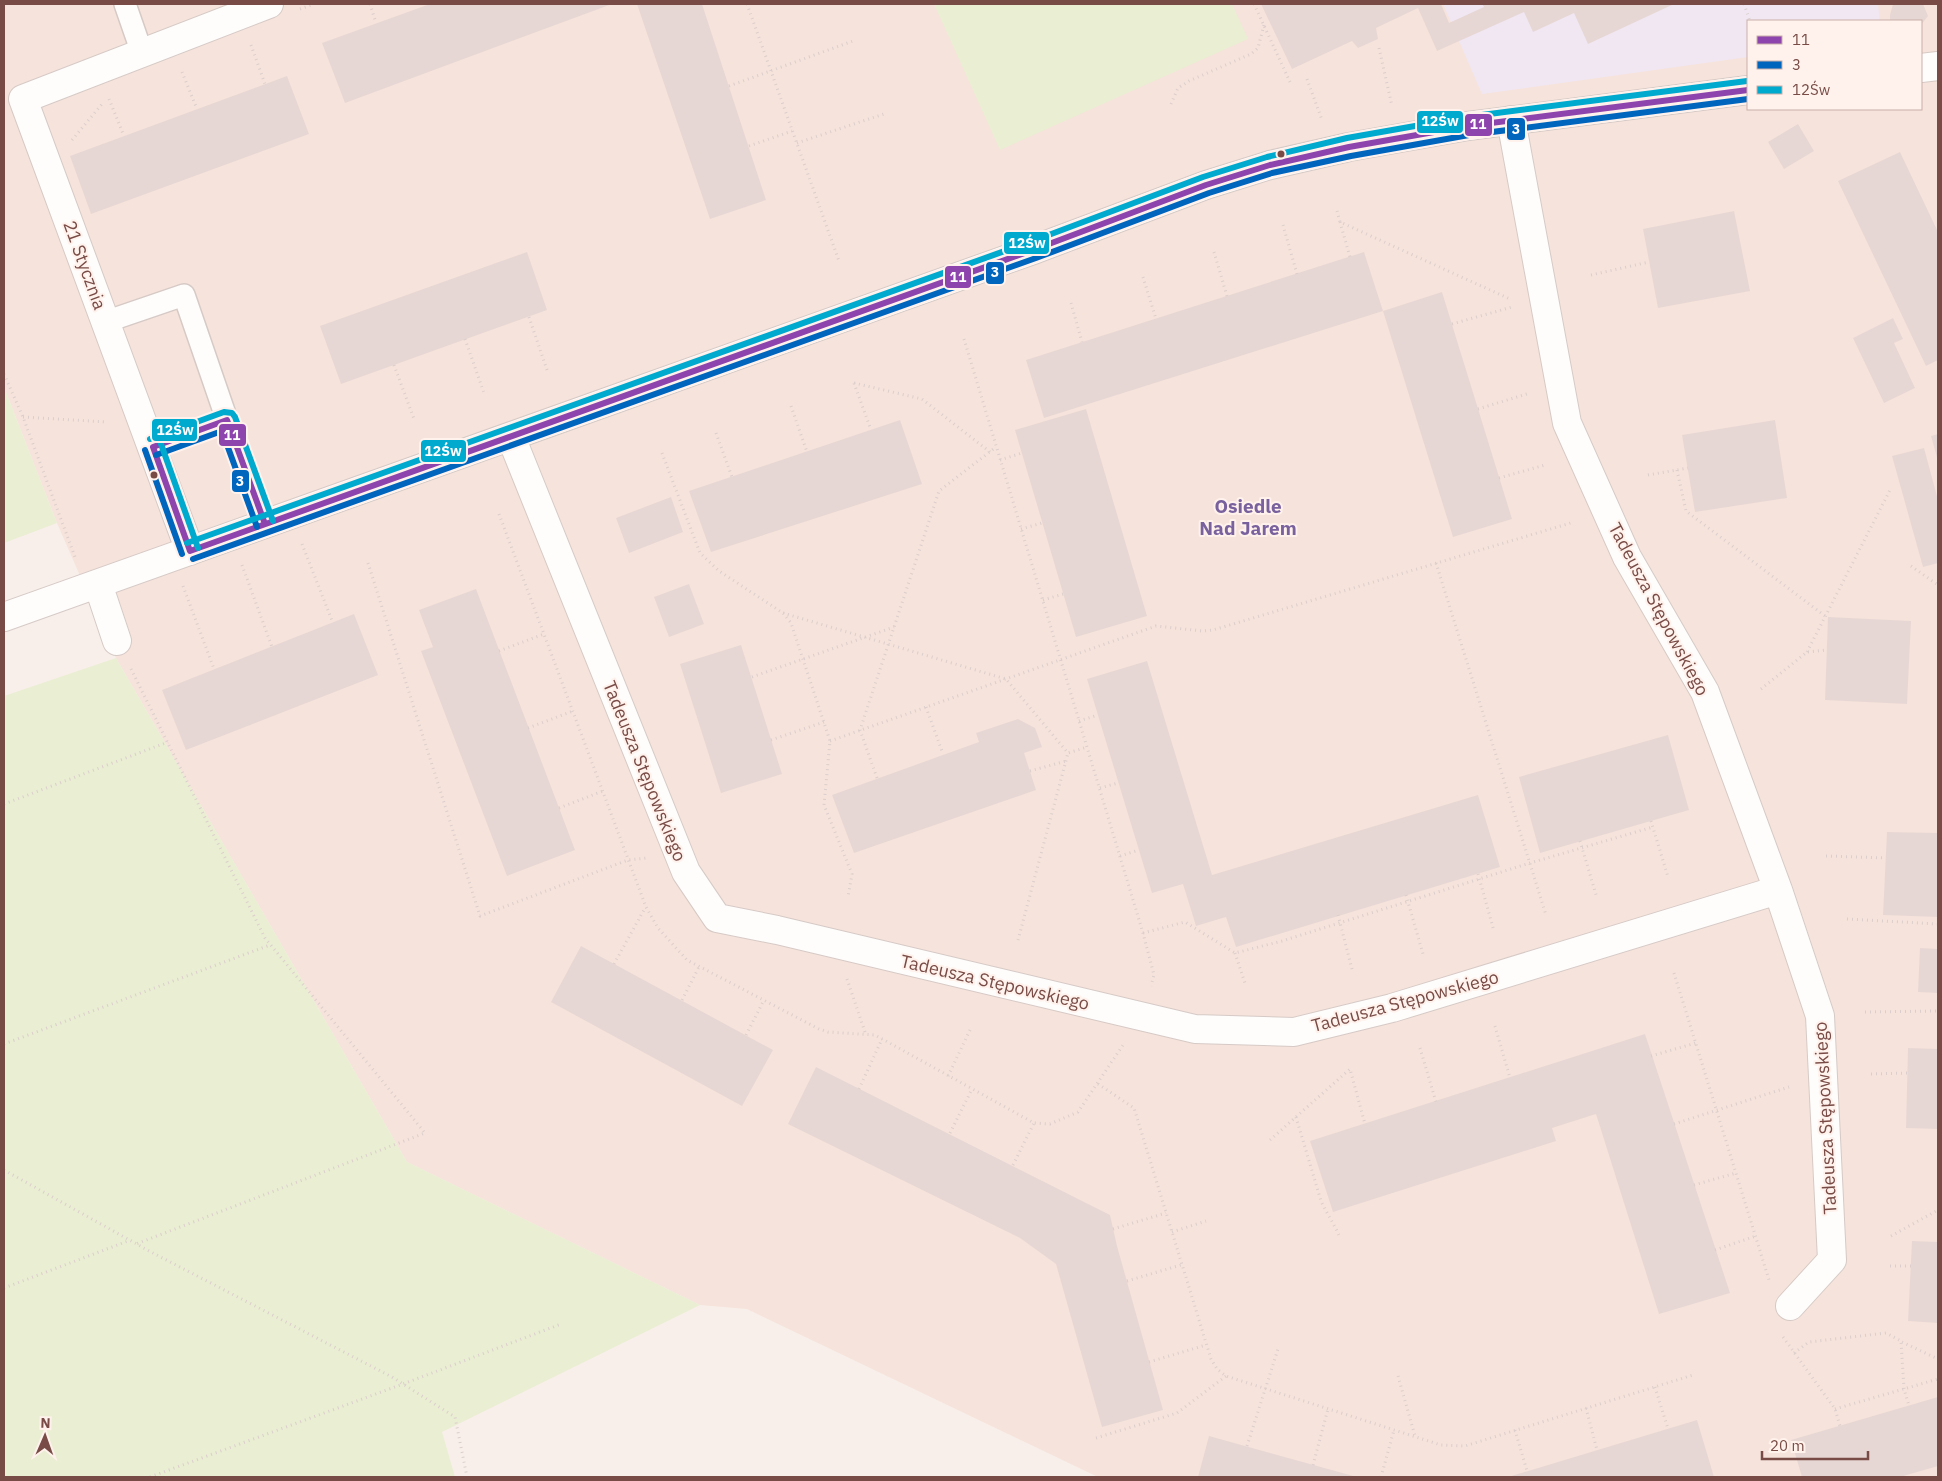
<svg xmlns="http://www.w3.org/2000/svg" width="1942" height="1481" font-family="'IBM Plex Sans',sans-serif">
<style>
.residential{fill:#f6e3db;fill-rule:evenodd}
.education{fill:#f0e7f3}
.green{fill:#eaeed3}
.building{fill:#e7d7d4}
.lines{fill:none;stroke-linecap:round;stroke-linejoin:round}
.service-casing{stroke:#d6cac6;stroke-width:24}
.minor-casing{stroke:#d6cac6;stroke-width:30}
.path{stroke:#dbcecc;stroke-width:3;stroke-dasharray:1 4;stroke-linecap:butt}
.service{stroke:#fefdfc;stroke-width:21}
.minor{stroke:#fefdfc;stroke-width:28}
.bus-1-casing{stroke:#fff2ec;stroke-width:10}
.bus-2-casing{stroke:#fff2ec;stroke-width:10}
.bus-3-casing{stroke:#fff2ec;stroke-width:10}
.bus-1{stroke:#8e44ad;stroke-width:6}
.bus-2{stroke:#0065bd;stroke-width:6}
.bus-3{stroke:#00a9ce;stroke-width:6}
.bus-dot{fill:#794b46;stroke:#fff2ec;stroke-width:2}
.labels{text-anchor:middle;dominant-baseline:central;stroke-width:4;stroke-linejoin:round;paint-order:stroke}
.street-label{font-size:18px;fill:#794b46;stroke:#fff2ec}
.neighbourhood-label{font-size:19px;font-weight:bold;fill:#79619e;stroke:#fff2ec}
.line-badge{stroke:#fff2ec;stroke-width:2}
.badge-label{font-size:14px;text-anchor:middle;font-weight:bold;fill:#fff}
</style>
<rect width="100%" height="100%" fill="#f8efea"/>
<!-- residential -->
<path class="residential" d="M4,4H1938V1477H1098L747,1309L700,1305L407,1162L116,658L57,523L4,387ZM1748,21H1921V109H1748Z"/>
<!-- education -->
<path class="education" d="M1443,4H1878L1880,21H1748V57L1482,94Z"/>
<!-- green -->
<path class="green" d="M934,4H1232L1248,39L1000,150Z
M4,387L57,523L4,543Z
M116,658L407,1162L700,1305L442,1432L455,1477H4V696Z"/>
<!-- building -->
<path class="building" d="M430,4H612L345,103L322,43Z
M637,4H702L766,200L710,219Z
M1261,4H1441L1449,23L1484,7L1482,4H1674L1588,44L1574,13L1533,32L1524,12L1437,51L1418,8L1376,28L1378,39L1358,48L1352,41L1292,69Z
M1893,4H1923L1928,16L1921,25V21H1890V15Z
M287,76L309,134L91,214L70,156Z
M1798,124L1814,151L1784,169L1768,142Z
M1900,152L1938,232V360L1926,366L1838,181Z
M1734,211L1750,291L1658,308L1643,229Z
M527,252L547,310L341,384L320,326Z
M1364,252L1383,311L1044,418L1026,360Z
M1442,292L1512,519L1453,537L1383,311Z
M1893,318L1903,339L1894,343L1915,388L1884,403L1853,338Z
M1086,409L1147,616L1076,637L1015,430Z
M900,420L922,484L711,552L689,491Z
M1775,420L1787,498L1695,512L1682,435Z
M1938,434V461L1931,436Z
M1924,448L1938,500V563L1923,567L1892,456Z
M671,497L683,532L629,553L616,518Z
M689,584L704,624L669,637L654,597Z
M476,589L575,850L507,876L421,651L433,647L419,610Z
M354,614L378,675L186,750L162,690Z
M1828,617L1911,621L1907,704L1825,700Z
M741,645L782,774L721,793L680,664Z
M1147,661L1212,875L1478,795L1500,867L1236,947L1226,917L1196,926L1183,884L1152,893L1087,679Z
M1018,719L1035,728L1042,747L1024,753L1036,790L854,853L832,795L979,742L976,733Z
M1668,735L1689,810L1540,853L1519,777Z
M1887,832L1938,833V917L1883,915Z
M581,946L773,1050L742,1106L551,1002Z
M1920,948L1938,949V993L1918,992Z
M1645,1034L1730,1293L1659,1314L1596,1114L1552,1128L1556,1141L1333,1212L1310,1141Z
M1908,1048L1938,1049V1129L1906,1128Z
M816,1067L1110,1215L1117,1246L1163,1410L1102,1427L1056,1264L1020,1238L788,1124Z
M1912,1241L1938,1242V1323L1908,1321Z
M1938,1397V1466L1900,1477H1802L1791,1440Z
M1697,1420L1714,1477H1508Z
M1209,1436L1357,1477H1198Z"/>
<g class="lines">
<defs>
<path id="service" d="M125,4L142,53
M105,322L184,295L227,420
M153,447L227,420L265,524"/>
<path id="minor" d="M1921,68L1938,66
M511,437L686,872L717,918L777,930L1195,1029L1294,1032L1392,1008L1778,890L1705,692L1627,557L1567,423L1511,120
M190,551L23,99L269,4
M98,584L117,641
M4,617L1033,250L1206,185L1270,165L1349,147L1468,126L1748,90
M1778,890L1820,1016L1832,1260L1790,1306"/>
</defs>
<!-- service casing -->
<use href="#service" class="service-casing"/>
<!-- minor casing -->
<use href="#minor" class="minor-casing"/>
<!-- path -->
<path class="path" d="M370,4L376,23
M747,4L839,261
M1254,4L1290,82
M1744,4L1750,21
M300,9L314,4
M251,45L265,84
M1379,48L1392,106
M182,72L197,109
M1307,79L1322,120
M729,86L853,41
M109,99L124,136
M1171,104L1178,88L1189,81L1251,54L1258,48L1264,25
M72,140L102,104
M797,143L884,114
M749,146L792,131
M1337,211L1340,222L1510,299
M1340,222L1350,257
M1283,225L1297,274
M1214,252L1227,296
M1591,275L1649,262
M1143,277L1156,319
M1071,303L1082,342
M529,317L547,370
M1452,324L1512,307
M465,339L484,393
M964,339L1143,933L1154,975L1151,986
M394,365L414,419
M4,374L23,417L75,557
M854,383L922,399L990,452
M854,383L871,430
M791,406L807,452
M1478,409L1530,393
M23,417L107,422
M716,433L732,477
M662,453L700,553L719,571L783,613L791,623L830,741L824,805L852,874L848,897
M1000,460L1022,453
M1677,470L1686,511L1825,616
M1648,475L1688,468
M1499,478L1545,465
M499,514L646,907L658,928L687,960L819,1029L828,1032L875,1035L1034,1123L1050,1124L1078,1112L1123,1045
M1021,529L1042,523
M302,544L333,623
M368,563L480,916L628,860L647,858
M1436,563L1546,915
M242,565L272,647
M1911,566L1938,585
M183,586L214,669
M1043,600L1063,594
M783,613L1006,679L1068,753L1087,747
M499,651L544,634
M1807,652L1890,490
M131,669L265,938L425,1133L136,1244
M752,677L894,627
M1761,689L1807,652L1827,650
M926,707L943,754
M1079,721L1098,715
M528,728L573,711
M771,740L824,722
M830,741L1156,626L1202,631L1213,630L1574,522
M1030,771L1066,761
M877,778L860,730L939,491L996,447
M1100,788L1118,783
M4,804L168,742
M559,808L603,791
M1651,821L1668,877
M1580,841L1597,898
M1120,856L1139,850
M1826,856L1886,858
M1478,874L1494,931
M1406,895L1423,954
M1338,915L1353,973
M1847,919L1938,924
M1143,933L1185,922L1235,953L1282,941L1530,863L1653,827
M1018,940L1068,753
M1235,953L1245,983
M614,964L645,908
M1674,973L1769,1280
M847,979L866,1035
M682,1000L699,967
M1865,1012L1938,1011
M1495,1026L1510,1078
M746,1035L764,1000
M4,1044L270,945
M1420,1048L1436,1102
M1651,1056L1696,1043
M1871,1074L1907,1073
M948,1076L971,1028
M1098,1084L1134,1108L1211,1359L1217,1369L1226,1376L1441,1445L1465,1446L1693,1375
M859,1089L882,1039
M1296,1117L1321,1201C1327,1214 1335,1225 1340,1238
M1674,1124L1789,1087
M950,1133L972,1089
M1270,1140L1350,1069L1365,1124
M1013,1165L1034,1123
M4,1170L151,1252L392,1377L455,1417L467,1477
M1694,1185L1736,1173
M1113,1229L1166,1213
M1172,1232L1206,1221
M1891,1236L1938,1210
M1715,1250L1756,1236
M1890,1266H1911
M1127,1281L1181,1265
M4,1288L128,1241
M1783,1337L1835,1409L1840,1426
M1902,1342L1938,1359
M1794,1353L1809,1342L1886,1333L1901,1341L1904,1389L1909,1406
M1149,1362L1206,1345
M1398,1376L1415,1436
M1655,1387L1668,1429
M1586,1408L1597,1450
M1835,1409L1938,1379
M1515,1430L1527,1471
M1096,1438L1177,1413L1226,1376
M1247,1446L1278,1349
M1313,1465L1328,1409
M150,1477L403,1384L561,1324
M1381,1477L1394,1430"/>
<!-- service -->
<use href="#service" class="service"/>
<!-- minor -->
<use href="#minor" class="minor"/>
<defs>
<path id="bus-1" d="M153,447L227,420L265,524
M153,447L190,551
M190,551L1033,250L1206,185L1270,165L1349,147L1468,126L1748,90"/>
<path id="bus-2" d="M145,450L182,554
M156,455L222,431L257,527
M193,559L1036,258L1209,193L1272,173L1351,156L1469,135L1748,99"/>
<path id="bus-3" d="M150,439L224,412L232,413L235,417L273,521
M161,444L198,548
M187,543L1030,242L1203,177L1267,157L1347,138L1466,117L1747,81"/>
</defs>
<!-- bus-1 casing -->
<use href="#bus-1" class="bus-1-casing"/>
<!-- bus-2 casing -->
<use href="#bus-2" class="bus-2-casing"/>
<!-- bus-3 casing -->
<use href="#bus-3" class="bus-3-casing"/>
<!-- bus-1 -->
<use href="#bus-1" class="bus-1"/>
<!-- bus-2 -->
<use href="#bus-2" class="bus-2"/>
<!-- bus-3 -->
<use href="#bus-3" class="bus-3"/>
</g>
<!-- markers -->
<g class="bus-dot">
<circle cx="1281" cy="154" r="4.5"/>
<circle cx="154" cy="475" r="4.5"/>
</g>
<g class="labels">
<!-- street labels -->
<g class="street-label">
<text transform="translate(85 265) rotate(70)">21 Stycznia</text>
<text transform="translate(1659 609) rotate(62)">Tadeusza Stępowskiego</text>
<text transform="translate(645 771) rotate(68)">Tadeusza Stępowskiego</text>
<text transform="translate(995 982) rotate(13)">Tadeusza Stępowskiego</text>
<text transform="translate(1405 1001) rotate(-15)">Tadeusza Stępowskiego</text>
<text transform="translate(1825 1118) rotate(-93)">Tadeusza Stępowskiego</text>
</g>
<!-- neighbourhood labels -->
<g class="neighbourhood-label">
<text x="1248" y="506">Osiedle<tspan x="1248" dy="22">Nad Jarem</tspan></text>
</g>
</g>
<g class="line-badge">
<rect x="1416" y="110" width="48" height="24" rx="5" fill="#00a9ce"/>
<rect x="1464" y="113" width="29" height="24" rx="5" fill="#8e44ad"/>
<rect x="1506" y="117" width="20" height="24" rx="5" fill="#0065bd"/>
<rect x="1003" y="231" width="47" height="24" rx="5" fill="#00a9ce"/>
<rect x="985" y="261" width="20" height="24" rx="5" fill="#0065bd"/>
<rect x="944" y="265" width="28" height="24" rx="5" fill="#8e44ad"/>
<rect x="151" y="418" width="47" height="24" rx="5" fill="#00a9ce"/>
<rect x="218" y="423" width="29" height="24" rx="5" fill="#8e44ad"/>
<rect x="420" y="439" width="47" height="24" rx="5" fill="#00a9ce"/>
<rect x="231" y="469" width="19" height="24" rx="5" fill="#0065bd"/>
</g>
<g class="badge-label">
<text x="1440" y="126">12Św</text>
<text x="1478" y="129">11</text>
<text x="1516" y="134">3</text>
<text x="1027" y="248">12Św</text>
<text x="995" y="277">3</text>
<text x="958" y="282">11</text>
<text x="175" y="435">12Św</text>
<text x="232" y="440">11</text>
<text x="443" y="456">12Św</text>
<text x="240" y="486">3</text>
</g>
<!-- border -->
<rect width="1942" height="1481" fill="none" stroke="#794b46" stroke-width="10"/>
<!-- legend -->
<rect x="1747" y="20" width="175" height="90" fill="#fff2ec" stroke="#c9afaa"/>
<rect x="1757" y="36" width="25" height="8" fill="#8e44ad" stroke="#c9afaa"/>
<text x="1792" y="45" font-size="15" fill="#794b46">11</text>
<rect x="1757" y="61" width="25" height="8" fill="#0065bd" stroke="#c9afaa"/>
<text x="1792" y="70" font-size="15" fill="#794b46">3</text>
<rect x="1757" y="86" width="25" height="8" fill="#00a9ce" stroke="#c9afaa"/>
<text x="1792" y="95" font-size="15" fill="#794b46">12Św</text>
<!-- north arrow -->
<g transform="translate(45 1436) rotate(2)" stroke="#fff2ec" stroke-width="4" paint-order="stroke">
<path d="M0-4L9 19L0 12L-9 19Z" fill="#794b46"/>
<text y="-8" font-size="14" font-weight="bold" text-anchor="middle" fill="#794b46">N</text>
</g>
<!-- scale -->
<path d="M1762 1451v8h106v-8" fill="none" stroke="#794b46" stroke-width="2.5"/>
<text x="1770" y="1451" font-size="15" fill="#794b46" stroke="#fff2ec" stroke-width="4" paint-order="stroke">20 m</text>
</svg>
